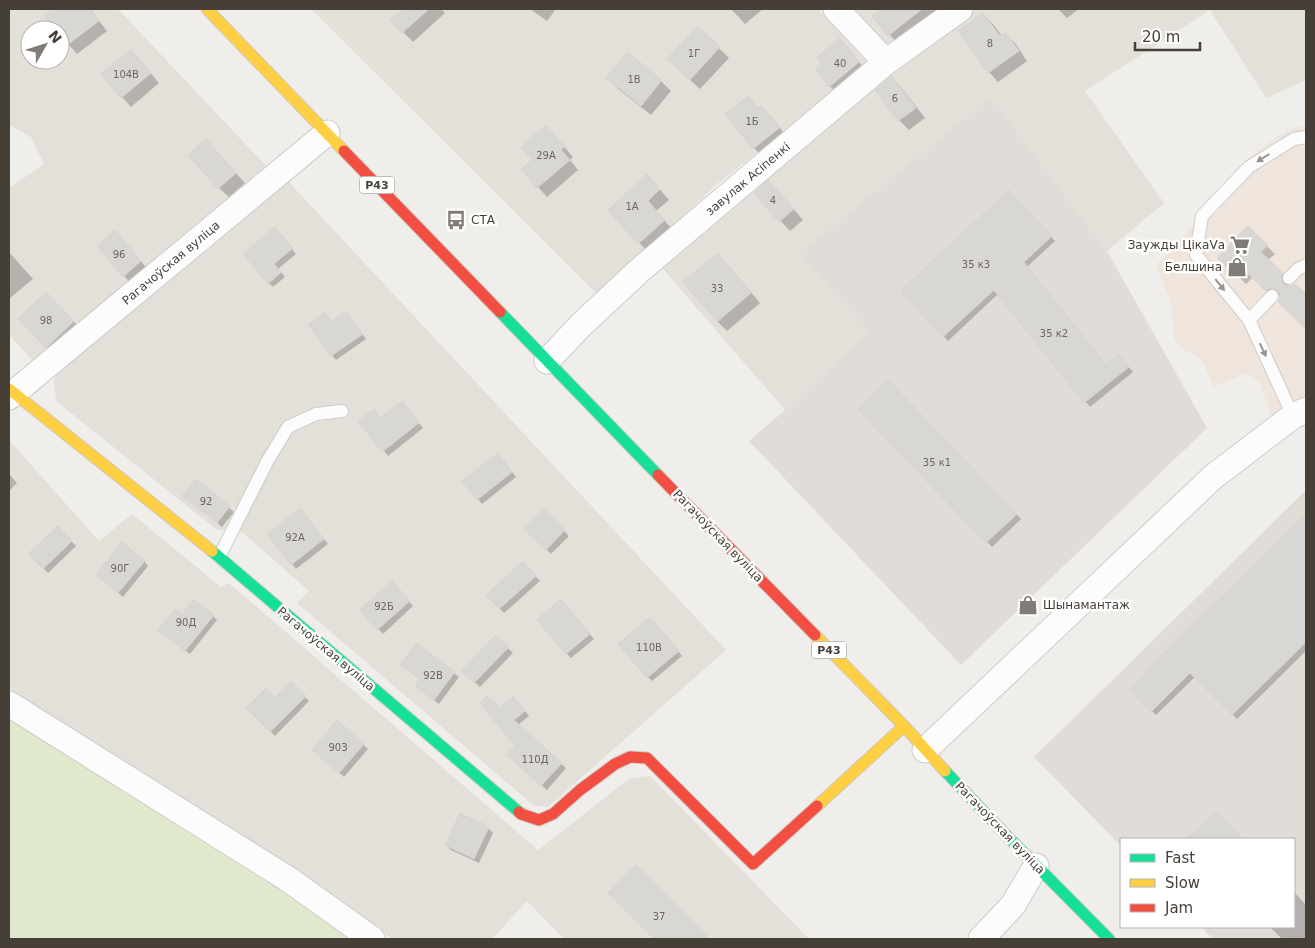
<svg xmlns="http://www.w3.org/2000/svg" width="1315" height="948" font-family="'DejaVu Sans',sans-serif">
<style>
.residential{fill:#e3dfd9;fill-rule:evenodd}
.commercial{fill:#efe5dc}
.industrial{fill:#e0ddd9}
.green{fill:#e0e8cd}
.shadow{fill:#0003}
.building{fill:#d9d7d4;stroke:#d8d5d1}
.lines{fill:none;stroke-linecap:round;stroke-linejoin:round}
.lane-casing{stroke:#ceccc9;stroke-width:14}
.street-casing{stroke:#ceccc9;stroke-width:27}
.fast-casing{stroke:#cecac2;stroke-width:13}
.slow-casing{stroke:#cecac2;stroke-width:13}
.jam-casing{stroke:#cecac2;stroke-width:13}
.lane{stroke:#fdfcfc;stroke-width:12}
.street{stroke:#fdfcfc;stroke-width:25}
.fast{stroke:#16e098;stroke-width:11}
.slow{stroke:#ffcf43;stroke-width:11}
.jam{stroke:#f24e42;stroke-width:11}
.oneway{fill:#989490}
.labels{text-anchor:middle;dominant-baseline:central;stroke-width:5;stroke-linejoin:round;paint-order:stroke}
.number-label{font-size:10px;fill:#6c665f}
.shield{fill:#fff;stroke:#7e7973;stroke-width:1}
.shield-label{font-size:11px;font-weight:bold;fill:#463f37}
.street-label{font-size:12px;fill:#463f37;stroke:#fff}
.poi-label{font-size:12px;fill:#463f37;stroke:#fff;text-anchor:start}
</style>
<rect width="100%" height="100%" fill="#f0eeeb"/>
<!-- residential -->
<path class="residential" d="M9,9H118L269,169L35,363L9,335V188L44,164L31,137L9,125ZM30,30H60V60H30Z
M311,9H818L869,65L716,185L598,295Z
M855,9H948L893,50Z
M976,9H1306V80L1266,98L1210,10L1085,91L1164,203L1107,251L991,96L798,254L868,331L785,410L658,263L891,71Z
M286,179L726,650L548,807L533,805L297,603L309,591L242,532L217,530L56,401L54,381L57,371Z
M9,440L99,541L132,514L221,587L229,583L538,850L629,779L650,776L809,939H564L527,901L492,939H393L9,688Z"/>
<!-- commercial -->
<path class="commercial" d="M1306,125V399L1272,417L1260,383L1251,375L1244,374L1214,387L1202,360L1186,351L1174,339L1171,303L1156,265L1192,227L1205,205L1257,151L1286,131Z"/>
<!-- industrial -->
<path class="industrial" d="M991,96L1107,251L1207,428L961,665L749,441L785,410L868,331L798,254Z
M1306,490V939H1213L1201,927H1294V839H1121V846L1034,757Z"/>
<!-- green -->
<path class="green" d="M9,711L362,939H9Z"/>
<!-- shadow -->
<path class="shadow" d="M55,9H67L70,12L74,9H90L107,31L77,54L60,35V30H56L46,16Z
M405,9H441L445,13L413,42L392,21Z
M530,9H556L547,21Z
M731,9H763L745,24Z
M884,9H933L937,14L899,45L874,17Z
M1058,9H1079L1067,18Z
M983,14L993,24L1002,36L1005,34L1015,43L1027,61L998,82L989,72Z
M698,28L729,58L700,89L678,69Z
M840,40L849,49L868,73L840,96L830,86Z
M627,54L661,81L671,91L651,115L617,88L608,78Z
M140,60L159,83L131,107L122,97Z
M891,78L901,87L925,118L909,130L899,120Z
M748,98L758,108L761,107L771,117L788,138L763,158L754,148Z
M556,137L573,157L570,160L578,170L547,197L538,187L534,160Z
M206,141L245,183L229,197L219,188Z
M657,186L669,200L656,211L673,230L648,252L609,210Z
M778,191L803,220L790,231L755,193Z
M1009,192L1055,241L1027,267L1106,365L1123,360L1133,372L1090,407L998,294L948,341L902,291Z
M1248,228L1275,254L1268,260L1290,281L1288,285L1289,287L1295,285L1306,296V328L1287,310L1281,296L1279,295L1275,298L1253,277L1246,284L1227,266Z
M279,233L296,254L278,269L285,277L273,287L269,283Z
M125,242L150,272L134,286L124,276Z
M9,252L33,279L9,299Z
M727,264L760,303L727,331L717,321Z
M46,293L83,331L56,356L20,319Z
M346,313L366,339L336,360L332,355L333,322Z
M888,382L1021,519L992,547L860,410Z
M406,407L423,428L388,456L360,421L378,415L381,419Z
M502,459L516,477L482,504L478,499Z
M9,474L17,483L9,491Z
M196,481L234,512L222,527L184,496Z
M544,511L569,536L551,554L526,529Z
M304,514L328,544L296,569L292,564Z
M1306,516V651L1237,719L1196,676L1156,715L1131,690L1169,650Z
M58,528L76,546L48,573L30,554Z
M144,561L148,566L123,597L102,579Z
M523,563L540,581L504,613L487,595Z
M396,587L413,606L383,634L361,610Z
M565,606L594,639L571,658L567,654Z
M182,616H213L217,620L190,654L165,634Z
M655,623L682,656L652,681L648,677Z
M496,637L513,653L480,687L463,671Z
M406,669L454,673L459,677L439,704L416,686L421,680Z
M291,683L309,701L275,736L248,708L275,698Z
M518,702L529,716L518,725L566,768L547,790L513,759L517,746L500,709Z
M338,722L368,749L344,777L318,754Z
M1216,813L1242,839H1189Z
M488,828L493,833L479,863L451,850L446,845Z
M636,867L708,939H655L609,893Z
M1294,892L1306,905V939H1282L1270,927H1294Z"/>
<!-- building -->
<path class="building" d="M53,9H89L99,21L67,45L60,37V30H55L44,16Z
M403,9H429L402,33L390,21Z
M882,9H922L888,36L872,16Z
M983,13L1000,36L1005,32L1019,51L988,73L958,31Z
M698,26L720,47L690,80L667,59Z
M840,38L859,62L829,87L815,69L822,63L817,57Z
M131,49L151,73L121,98L101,74Z
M627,52L662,80L641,106L606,78Z
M892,76L916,108L898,121L875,90Z
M748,96L757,108L762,106L779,128L753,149L725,114Z
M546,125L564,147L561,150L570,160L537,188L521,169L532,160L521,147Z
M206,139L236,173L218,189L188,155Z
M647,174L660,189L648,201L665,220L638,244L608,210Z
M768,180L794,209L779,222L754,193Z
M1009,190L1052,236L1024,262L1106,364L1119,354L1129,367L1084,403L994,290L943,337L900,291Z
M1248,226L1268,245L1261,252L1283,273L1281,276L1283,283L1287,286H1292L1295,284L1306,294V329L1278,302L1280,298V294L1277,290L1270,288L1266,291L1244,270L1238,277L1217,258Z
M274,227L293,248L274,264L281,272L268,284L243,254Z
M115,230L141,261L123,277L97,246Z
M718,253L751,293L717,322L683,282Z
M46,292L74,321L46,348L18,319Z
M346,311L363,334L331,356L308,324L325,312L332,321Z
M888,380L1017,514L986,543L858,410Z
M402,401L419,423L382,452L358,421L374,409L380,418Z
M498,453L512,472L477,500L462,481Z
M196,479L230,506L217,523L182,496Z
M300,508L324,539L291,565L267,534Z
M544,509L565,530L546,550L524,529Z
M1306,514V642L1232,715L1190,673L1151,712L1129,690L1168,649Z
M58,526L72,541L43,569L28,554Z
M122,542L145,561L118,593L96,575Z
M523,561L536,576L499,609L486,595Z
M392,581L410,601L377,630L359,610Z
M194,599L214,615L185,651L158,630L175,609L182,614Z
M561,599L590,634L566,654L537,620Z
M650,617L679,651L647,678L618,644Z
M496,635L509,647L474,683L461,671Z
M416,643L455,672L434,700L415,686L420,679L400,665Z
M291,681L306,696L270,732L246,708L266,688L275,697Z
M487,696L500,707L513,696L525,711L514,720L562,763L541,786L507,755L515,746L480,703Z
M337,720L364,744L339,773L312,750Z
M1216,811L1243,839H1187Z
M460,813L489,827L474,859L445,845Z
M636,865L710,939H654L608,893Z"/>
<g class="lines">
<defs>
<path id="lane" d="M1289,278L1298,269L1306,265
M1272,296L1249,320L1293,416
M1249,320L1196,255L1202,216L1249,167L1294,139L1306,137
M219,557L268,460L288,427L316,414L342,411"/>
<path id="street" d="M836,9L886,62
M547,361L582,324L640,270L886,62L960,9
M9,397L327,133
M9,704L288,879L372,939
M925,750L1213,477L1293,416L1306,410
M981,939L1013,905L1036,866"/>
<path id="fast" d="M500,312L658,475
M212,551L519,812
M945,771L1005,834L1109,939"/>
<path id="slow" d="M207,9L344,151
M9,389L212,551
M815,635L904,726L945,771
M817,806L904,726"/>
<path id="jam" d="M344,151L500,312
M658,475L815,635
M519,812L521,814L539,820L553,814L580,790L615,764L630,757L647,758L753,864L817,806"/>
</defs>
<!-- lane casing -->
<use href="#lane" class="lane-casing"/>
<!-- street casing -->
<use href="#street" class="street-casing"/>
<!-- fast casing -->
<use href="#fast" class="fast-casing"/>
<!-- slow casing -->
<use href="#slow" class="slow-casing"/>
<!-- jam casing -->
<use href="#jam" class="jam-casing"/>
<!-- lane -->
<use href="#lane" class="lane"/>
<!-- street -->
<use href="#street" class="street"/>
<!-- fast -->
<use href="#fast" class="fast"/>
<!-- slow -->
<use href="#slow" class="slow"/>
<!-- jam -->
<use href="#jam" class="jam"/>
</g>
<!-- one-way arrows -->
<defs><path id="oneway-solid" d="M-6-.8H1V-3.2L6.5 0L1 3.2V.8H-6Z" transform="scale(1.25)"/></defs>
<g class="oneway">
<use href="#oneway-solid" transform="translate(1263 158) rotate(148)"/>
<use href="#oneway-solid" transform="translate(1220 285) rotate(51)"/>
<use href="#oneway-solid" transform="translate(1263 350) rotate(65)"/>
</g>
<!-- icons -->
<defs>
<symbol id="bus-bare" viewBox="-9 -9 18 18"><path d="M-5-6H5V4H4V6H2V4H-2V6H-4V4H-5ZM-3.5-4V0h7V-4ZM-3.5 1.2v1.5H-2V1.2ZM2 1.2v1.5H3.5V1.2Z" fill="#827c76" stroke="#fff" stroke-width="2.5" paint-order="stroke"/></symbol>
<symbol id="supermarket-bare" viewBox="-9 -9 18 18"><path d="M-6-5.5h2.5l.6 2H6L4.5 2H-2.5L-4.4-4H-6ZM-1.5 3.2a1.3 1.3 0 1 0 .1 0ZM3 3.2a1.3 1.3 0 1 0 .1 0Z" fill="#827c76" stroke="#fff" stroke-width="2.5" paint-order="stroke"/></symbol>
<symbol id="shop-bare" viewBox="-9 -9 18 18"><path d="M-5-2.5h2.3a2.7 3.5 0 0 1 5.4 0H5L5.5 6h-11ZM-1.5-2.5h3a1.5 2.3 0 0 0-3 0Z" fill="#827c76" stroke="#fff" stroke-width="2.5" paint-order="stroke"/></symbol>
</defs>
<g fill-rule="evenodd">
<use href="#bus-bare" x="442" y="206" width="28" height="28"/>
<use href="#supermarket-bare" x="1226" y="231" width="28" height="28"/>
<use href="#shop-bare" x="1223" y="253" width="28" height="28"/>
<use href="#shop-bare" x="1014" y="591" width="28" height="28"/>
</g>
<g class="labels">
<!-- number labels -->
<g class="number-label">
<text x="990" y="43">8</text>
<text x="694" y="53">1Г</text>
<text x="840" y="63">40</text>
<text x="126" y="74">104В</text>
<text x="634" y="79">1В</text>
<text x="895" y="98">6</text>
<text x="752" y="121">1Б</text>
<text x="546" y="155">29А</text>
<text x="773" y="200">4</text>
<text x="632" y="206">1А</text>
<text x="119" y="254">96</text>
<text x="976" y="264">35 к3</text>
<text x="717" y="288">33</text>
<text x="46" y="320">98</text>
<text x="1054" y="333">35 к2</text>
<text x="937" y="462">35 к1</text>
<text x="206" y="501">92</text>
<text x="295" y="537">92А</text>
<text x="120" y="568">90Г</text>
<text x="384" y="606">92Б</text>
<text x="186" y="622">90Д</text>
<text x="649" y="647">110В</text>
<text x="433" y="675">92В</text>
<text x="338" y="747">90З</text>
<text x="535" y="759">110Д</text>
<text x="659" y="916">37</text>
</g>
<!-- shield labels -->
<g class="shield">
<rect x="359.5" y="176.5" width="35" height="17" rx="4"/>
<rect x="811.5" y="641.5" width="35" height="17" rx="4"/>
</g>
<g class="shield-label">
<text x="377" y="185">Р43</text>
<text x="829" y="650">Р43</text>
</g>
<!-- street labels -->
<g class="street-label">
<text transform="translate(748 179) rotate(-40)">завулак Асіпенкі</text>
<text transform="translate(171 263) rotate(-40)">Рагачоўская вуліца</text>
<text transform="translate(718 536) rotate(46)">Рагачоўская вуліца</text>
<text transform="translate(326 649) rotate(40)">Рагачоўская вуліца</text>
<text transform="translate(1000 828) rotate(46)">Рагачоўская вуліца</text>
</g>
<!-- poi labels -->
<g class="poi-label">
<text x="471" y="220">СТА</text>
<text x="1225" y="245" text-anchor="end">Заужды ЦікаVа</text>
<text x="1222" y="267" text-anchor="end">Белшина</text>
<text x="1043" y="605">Шынамантаж</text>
</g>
</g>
<!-- border -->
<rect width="1315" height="948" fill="none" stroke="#463f37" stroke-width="20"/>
<!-- legend -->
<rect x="1120" y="838" width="175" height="90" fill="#ffffff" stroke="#b5b2af"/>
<rect x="1130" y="854" width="25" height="8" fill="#16e098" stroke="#b5b2af"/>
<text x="1165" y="863" font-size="15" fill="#463f37">Fast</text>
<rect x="1130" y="879" width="25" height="8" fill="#ffcf43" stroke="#b5b2af"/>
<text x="1165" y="888" font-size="15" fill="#463f37">Slow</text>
<rect x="1130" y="904" width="25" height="8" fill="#f24e42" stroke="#b5b2af"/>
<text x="1165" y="913" font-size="15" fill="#463f37">Jam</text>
<!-- north arrow -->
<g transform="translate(45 45) rotate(51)"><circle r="24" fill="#ffffff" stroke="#b5b2af"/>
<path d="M0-4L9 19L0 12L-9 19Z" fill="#827c76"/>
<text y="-8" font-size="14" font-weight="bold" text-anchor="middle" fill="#463f37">N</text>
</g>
<!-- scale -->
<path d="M1135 42v8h65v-8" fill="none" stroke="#463f37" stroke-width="2.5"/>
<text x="1142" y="42" font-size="15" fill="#463f37" stroke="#ffffff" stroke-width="4" paint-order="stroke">20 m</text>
</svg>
